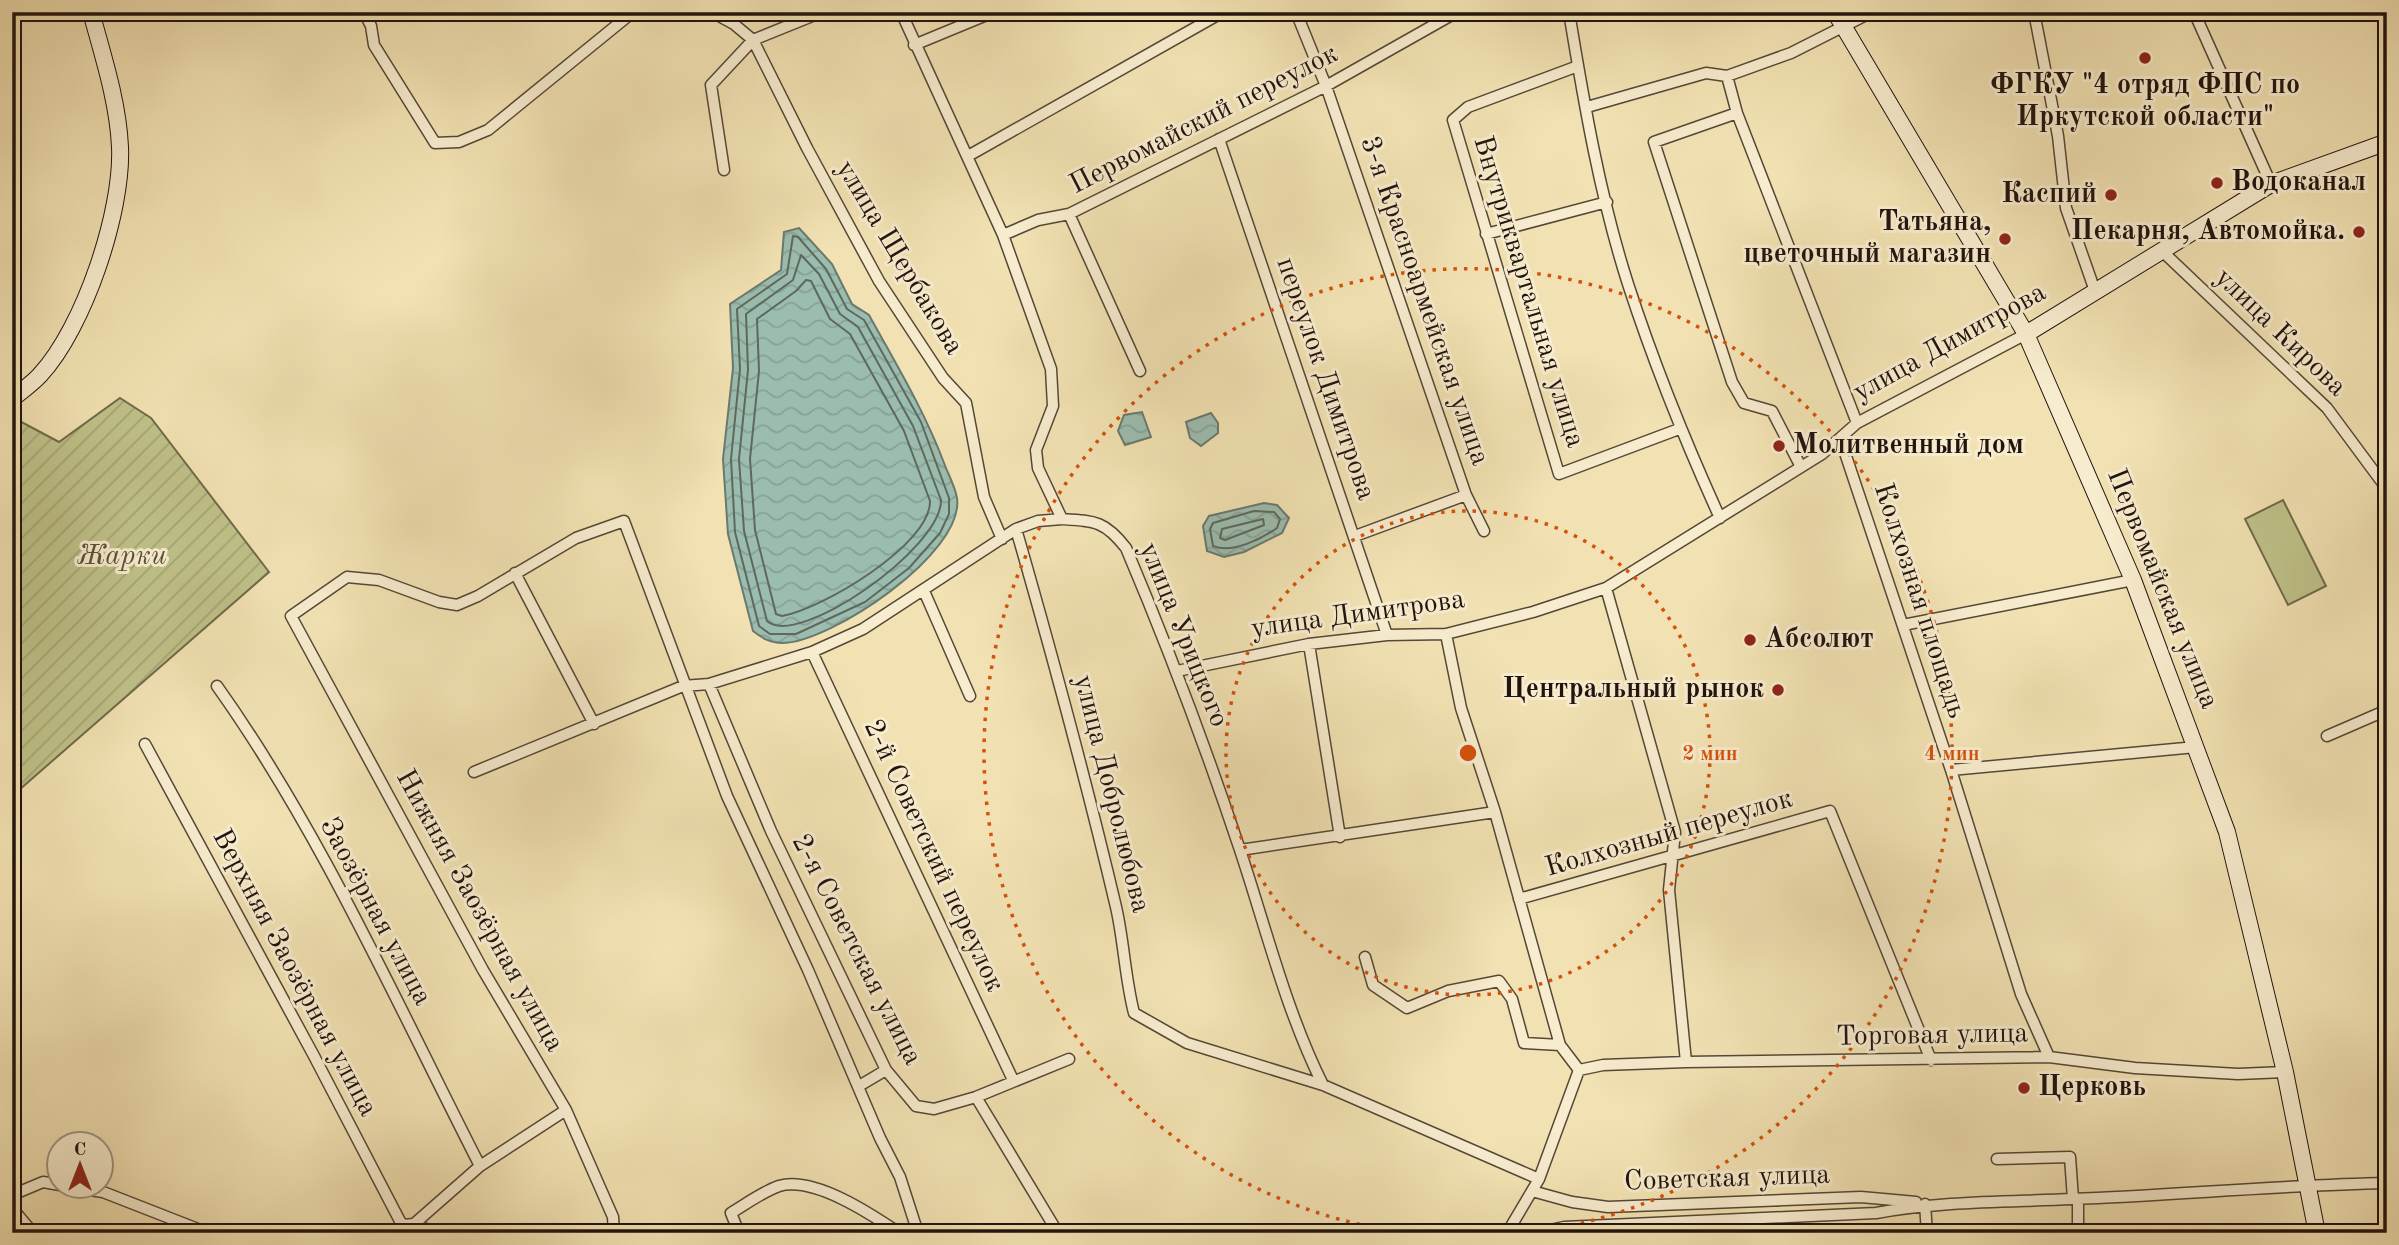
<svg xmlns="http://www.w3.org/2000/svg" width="2399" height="1245" font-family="'Old Standard TT',serif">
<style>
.garden{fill:url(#garden-furrows);stroke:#706a4c;stroke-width:2}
.pitch{fill:#bfc289;stroke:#706a4c;stroke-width:2}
.water{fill:url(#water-waves);stroke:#6a796f;stroke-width:2}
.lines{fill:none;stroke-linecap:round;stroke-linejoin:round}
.shore{stroke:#5e685e;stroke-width:2}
.street-casing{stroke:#554737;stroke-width:13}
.secondary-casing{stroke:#21130e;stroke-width:18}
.street{stroke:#f7ecce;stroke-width:10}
.secondary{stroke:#f7ecce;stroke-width:16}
.ring{fill:none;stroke:#d4520c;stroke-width:3.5;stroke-dasharray:3.5 7}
.poi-dot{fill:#8f2418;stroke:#f7ecce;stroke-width:2.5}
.labels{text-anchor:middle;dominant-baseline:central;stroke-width:6;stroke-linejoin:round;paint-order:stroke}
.poi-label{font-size:28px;font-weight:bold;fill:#21130e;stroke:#f7ecce;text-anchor:start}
.street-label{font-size:28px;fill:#21130e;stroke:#f7ecce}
.park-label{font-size:28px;font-style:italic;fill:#585039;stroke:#f7ecce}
.centre{fill:#d4520c;stroke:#f7ecce;stroke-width:3.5}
.ring-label{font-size:21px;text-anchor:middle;font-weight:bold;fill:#d4520c;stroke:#f7ecce;stroke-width:6;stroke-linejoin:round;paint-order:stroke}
</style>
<defs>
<pattern id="garden-furrows" width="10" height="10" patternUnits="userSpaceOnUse" patternTransform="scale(1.75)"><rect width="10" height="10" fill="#bfc289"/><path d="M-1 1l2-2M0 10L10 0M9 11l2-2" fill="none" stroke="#a4a675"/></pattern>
<pattern id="water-waves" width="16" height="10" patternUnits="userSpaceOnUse" patternTransform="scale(1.75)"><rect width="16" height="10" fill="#9bbdaf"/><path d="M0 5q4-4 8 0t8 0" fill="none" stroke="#85a295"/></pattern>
</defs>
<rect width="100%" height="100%" fill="#f2e2b3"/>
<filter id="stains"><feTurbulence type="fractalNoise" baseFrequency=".00286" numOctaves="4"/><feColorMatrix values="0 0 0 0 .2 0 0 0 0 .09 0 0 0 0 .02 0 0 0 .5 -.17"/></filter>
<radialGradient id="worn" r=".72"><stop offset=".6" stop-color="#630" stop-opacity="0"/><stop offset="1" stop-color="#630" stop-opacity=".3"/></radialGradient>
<!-- garden -->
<path class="garden" d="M120,398L151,418L269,572L19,790L12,782V417L59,442Z"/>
<!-- pitch -->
<path class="pitch" d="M2283,500L2326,586L2288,605L2245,519Z"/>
<!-- water -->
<path class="water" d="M799,228L832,264L852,304L869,315C896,364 924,410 944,463C948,474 955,486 957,498C965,553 830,643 782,643C770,643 762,638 753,631L728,534L723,459L733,368L730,304L781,270L784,232Z
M1142,412L1151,437L1125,445L1118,431L1124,415Z
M1211,413L1218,423V433L1201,446L1190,438L1186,422Z
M1264,503L1277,505L1289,518L1282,533L1244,552L1224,557L1207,551L1203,526L1209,516Z"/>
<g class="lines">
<!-- shore -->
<path class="shore" d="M793,236L798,237L826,269L847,309L864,320L921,422L949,498V514L940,533L909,568L865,602L796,634H770L759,626L735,532L731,459L740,369L737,309L787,274Z
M801,255L819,274L840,314L858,327L913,426L941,500C942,548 798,649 767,621L744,531L739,459L748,370L746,314L793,280Z
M806,280L811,281L830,319L850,334L904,431L930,501C931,545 820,610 782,616L776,614L755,530L750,459L759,371L757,319L796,291Z
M1254,511L1274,512L1280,519L1277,528C1261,539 1232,554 1213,546L1210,529L1213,523Z
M1263,519L1264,525L1225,540L1220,538L1222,529Z"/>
<defs>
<path id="street" d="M364,12L371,26L374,45L435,143L459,142L488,130L633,12
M712,12L734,24
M727,12L735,25L753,40L807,148L879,281L943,378L966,403L984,497L1002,539
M901,12L1003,235L1051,369L1053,406L1036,450L1038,468L1062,519C1095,521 1105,521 1126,548C1168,647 1206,748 1240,850C1266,928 1286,1011 1323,1085
M1296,12L1326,86L1466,495L1355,536
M1569,12C1584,103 1600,197 1628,284C1654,364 1685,441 1720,518
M2034,12L2058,136L2066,208L2095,291
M2194,12L2271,184
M914,45L994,12
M1578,66L1468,107L1453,120L1559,474L1679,429
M1727,76L1737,113L1857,423
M1587,107L1706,73L1727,76L1791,53L1872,12
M1737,113L1654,142L1732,382L1744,403L1772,411L1801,467
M1219,139L1387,635
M968,156L1223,12
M724,170L711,85L753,40L822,12
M1069,214L1140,371
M1486,234L1607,202
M1003,235L1038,220L1069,214L1326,86L1457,12
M2161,250L2327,408L2387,489
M1840,438L1951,770L2021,994L2049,1057
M1466,495L1484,531
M1016,529C1052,654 1086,780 1116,907C1124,942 1125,978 1134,1013L1187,1043L1323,1085L1539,1179
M515,573L594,724
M1606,588L1675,832L1669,890L1686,1062
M924,591L970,696
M1903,625L2133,580
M1446,634L1461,708L1495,812L1560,1045L1579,1070L1539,1179L1507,1233
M1309,644L1340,837
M812,652L1013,1080
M1177,671L1309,644L1387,635L1446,634L1533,612L1606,588L1822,454L1857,423L2026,334
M709,684L771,831L886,1070L916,1106L934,1109L976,1097L1058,1233
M217,686C321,832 398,1006 480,1166
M2327,736L2387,710
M145,744L314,1056L402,1225
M1951,770L2196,747
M474,772L683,686L709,684L812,652L863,629L1016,529L1038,521L1062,519
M1240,850L1495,812
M1519,899L1830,811L1931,1060
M1365,957L1373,985L1407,1008L1448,991L1499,981L1512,999L1524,1043L1560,1045
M1579,1070L1603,1065L1686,1062L2049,1057L2135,1068L2238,1074L2285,1072
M859,1086L886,1070
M976,1097L1069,1059
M1997,1159L2070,1157L2073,1199
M64,1186L103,1192L208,1233
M1532,1191L1572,1202L1608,1207L1861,1197L1916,1202
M12,1195L43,1182L60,1185
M1925,1204L1927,1233
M12,1208L33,1233
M414,1224L436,1233
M391,1233L402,1225L414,1224L480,1166L566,1110
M614,1233L613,1217L566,1110L483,970L291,616L347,577L379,580L439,602L457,605L478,596L576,538L624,521L727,796L808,970L880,1138L900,1177L918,1233
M739,1233L731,1213C746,1204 762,1192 779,1186C814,1176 871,1214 899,1233
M1537,1233L1564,1227L1876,1213C1941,1201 2006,1202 2072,1199C2177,1195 2282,1185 2387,1183
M2078,1233V1199"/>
<path id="secondary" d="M1835,12L2026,334L2133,580L2227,832L2285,1072L2317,1233
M2026,334L2271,184L2387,142
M12,399C21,391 32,384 40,375C84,328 123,211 120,147C118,102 103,56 91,12"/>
</defs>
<!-- street casing -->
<use href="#street" class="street-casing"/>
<!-- secondary casing -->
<use href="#secondary" class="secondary-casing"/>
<!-- street -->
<use href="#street" class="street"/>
<!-- secondary -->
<use href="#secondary" class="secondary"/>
</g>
<!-- distance rings -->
<g class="ring">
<circle cx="1468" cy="753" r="242"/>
<path d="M1401 1232A484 484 0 1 1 1535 1232"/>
</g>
<!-- markers -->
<g class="poi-dot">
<circle cx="2145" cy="58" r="7"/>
<circle cx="2217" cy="183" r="7"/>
<circle cx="2111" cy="195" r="7"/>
<circle cx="2359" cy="232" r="7"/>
<circle cx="2005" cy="239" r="7"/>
<circle cx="1779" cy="446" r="7"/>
<circle cx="1750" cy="640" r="7"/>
<circle cx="1778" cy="690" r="7"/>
<circle cx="2024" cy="1088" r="7"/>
</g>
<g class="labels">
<!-- poi labels -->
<g class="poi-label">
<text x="2145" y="86" text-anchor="middle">ФГКУ "4 отряд ФПС по<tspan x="2145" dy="32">Иркутской области"</tspan></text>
<text x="2231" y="183">Водоканал</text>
<text x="2097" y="195" text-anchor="end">Каспий</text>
<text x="1991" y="223" text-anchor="end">Татьяна,<tspan x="1991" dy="32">цветочный магазин</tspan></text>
<text x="2345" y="232" text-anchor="end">Пекарня, Автомойка.</text>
<text x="1793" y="446">Молитвенный дом</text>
<text x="1764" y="640">Абсолют</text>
<text x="1764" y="690" text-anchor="end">Центральный рынок</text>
<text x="2038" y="1088">Церковь</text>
</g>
<!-- street labels -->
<g class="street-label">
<text transform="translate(1204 120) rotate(-27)">Первомайский переулок</text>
<text transform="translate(899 258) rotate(59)">улица Щербакова</text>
<text transform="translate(1528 292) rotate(73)">Внутриквартальная улица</text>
<text transform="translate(1424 301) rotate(71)">3-я Красноармейская улица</text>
<text transform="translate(2280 333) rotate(44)">улица Кирова</text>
<text transform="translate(1950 343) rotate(-29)">улица Димитрова</text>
<text transform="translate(1325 379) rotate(71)">переулок Димитрова</text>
<text transform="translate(2162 589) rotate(68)">Первомайская улица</text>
<text transform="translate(1919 601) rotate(72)">Колхозная площадь</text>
<text transform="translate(1358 615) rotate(-8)">улица Димитрова</text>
<text transform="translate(1183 635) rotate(68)">улица Урицкого</text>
<text transform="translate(1111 794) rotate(76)">улица Добролюбова</text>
<text transform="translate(1669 834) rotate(-16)">Колхозный переулок</text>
<text transform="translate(933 856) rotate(65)">2-й Советский переулок</text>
<text transform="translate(479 911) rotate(61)">Нижняя Заозёрная улица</text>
<text transform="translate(375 912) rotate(62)">Заозёрная улица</text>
<text transform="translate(856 950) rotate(63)">2-я Советская улица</text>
<text transform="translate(294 973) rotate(62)">Верхняя Заозёрная улица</text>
<text transform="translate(1932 1036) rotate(-1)">Торговая улица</text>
<text transform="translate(1727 1179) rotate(-2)">Советская улица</text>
</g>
<!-- park labels -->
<g class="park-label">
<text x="122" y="557">Жарки</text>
</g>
</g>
<circle cx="1468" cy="753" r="10" class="centre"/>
<g class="ring-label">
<text x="1710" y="760">2 мин</text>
<text x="1952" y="760">4 мин</text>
</g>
<!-- margin -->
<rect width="2399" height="1245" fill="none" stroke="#f2e2b3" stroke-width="42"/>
<rect x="14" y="14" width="2371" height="1217" fill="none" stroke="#21130e" stroke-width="3.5"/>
<rect x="21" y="21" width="2357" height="1203" fill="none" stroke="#21130e" stroke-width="2"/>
<!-- north arrow -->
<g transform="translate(80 1165)"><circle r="33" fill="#f7ecce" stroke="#a19581" stroke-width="2"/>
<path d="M0-5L12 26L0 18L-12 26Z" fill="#8f2418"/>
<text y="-10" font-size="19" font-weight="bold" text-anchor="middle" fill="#21130e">С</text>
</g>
<rect width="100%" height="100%" filter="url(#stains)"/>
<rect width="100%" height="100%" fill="url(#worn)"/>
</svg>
